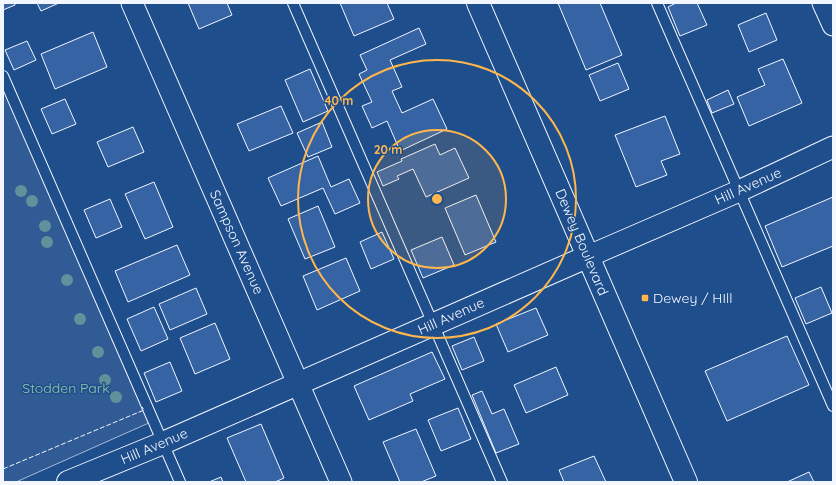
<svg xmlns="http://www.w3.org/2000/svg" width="836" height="485" font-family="Quicksand,sans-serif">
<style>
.built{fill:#305b95;stroke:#a8bbd7}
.building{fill:#3563a3;stroke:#f2f6ff}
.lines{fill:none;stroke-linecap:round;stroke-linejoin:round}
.lane-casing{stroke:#f2f6ff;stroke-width:12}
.street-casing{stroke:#f2f6ff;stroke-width:23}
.secondary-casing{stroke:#f2f6ff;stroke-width:24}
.lane{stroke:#1f4e8c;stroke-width:10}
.street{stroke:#1f4e8c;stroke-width:21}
.secondary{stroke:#1f4e8c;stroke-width:22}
.fence{stroke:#f2f6ff;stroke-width:1;stroke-dasharray:5 2;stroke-linecap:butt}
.tree{fill:#61919a}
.ring{fill:none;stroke:#ffb74d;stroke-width:2}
.poi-dot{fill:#ffb74d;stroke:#1f4e8c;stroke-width:1.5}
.labels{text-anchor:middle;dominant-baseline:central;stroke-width:3;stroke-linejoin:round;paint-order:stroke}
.street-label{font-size:14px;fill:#f2f6ff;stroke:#1f4e8c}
.poi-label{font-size:14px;fill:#f2f6ff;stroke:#1f4e8c;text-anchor:start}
.park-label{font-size:14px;fill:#97c8a6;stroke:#1f4e8c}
.centre{fill:#ffb74d;stroke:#1f4e8c;stroke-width:2}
.ring-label{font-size:12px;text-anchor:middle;font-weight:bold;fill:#ffb74d;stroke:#1f4e8c;stroke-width:3;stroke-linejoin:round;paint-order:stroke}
</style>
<rect width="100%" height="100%" fill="#1f4e8c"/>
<!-- built -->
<path class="built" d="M3,87L151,422L16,482H3Z"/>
<!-- building -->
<path class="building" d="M3,3H15V5L3,10Z
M37,3H59L41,11Z
M188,3H227L232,15L199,29Z
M340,3H387L394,19L354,36Z
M558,3H600L622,55L586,70Z
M676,3H697L707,25L680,36L668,7Z
M766,13L777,40L749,52L738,25Z
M419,28L426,44L390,60L402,87L392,91L402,113L433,99L447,129L400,151L387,121L372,128L362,106L372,102L359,74L367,70L360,55Z
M93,32L107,67L55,89L41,54Z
M27,41L36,60L14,70L5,50Z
M783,59L802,103L749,126L737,97L765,85L758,69Z
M618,63L629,89L600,101L589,75Z
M310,69L328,111L303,122L285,80Z
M728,90L734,104L712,113L707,100Z
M65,99L76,124L52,134L41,109Z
M281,106L293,133L249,151L237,124Z
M665,116L680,154L661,161L667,175L636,187L615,135Z
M322,122L332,147L308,157L297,133Z
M133,127L144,152L108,167L97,142Z
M435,144L440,155L455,148L469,178L426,197L413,169L397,176L399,179L383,186L377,172L402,161L401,159Z
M318,156L331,187L349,179L360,203L335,214L323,188L281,206L268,178Z
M154,182L173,227L145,239L125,194Z
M476,195L496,242L465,255L445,208Z
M833,197V246L782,267L765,226Z
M110,199L122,227L96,238L84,210Z
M318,206L335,247L305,259L288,219Z
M382,232L394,259L371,269L360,242Z
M442,237L454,265L423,278L411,250Z
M177,245L190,275L128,302L115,271Z
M346,258L360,291L317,310L303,276Z
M821,287L832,313L806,324L795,298Z
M196,288L207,314L170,330L159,304Z
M154,307L168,339L141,351L127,319Z
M536,308L548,335L508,352L496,324Z
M215,323L230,359L195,374L180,338Z
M787,336L809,385L727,421L705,371Z
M474,337L484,361L462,370L452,346Z
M432,352L445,379L410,394L413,401L369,420L354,386Z
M170,362L182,391L156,402L144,373Z
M556,367L568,395L526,413L514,385Z
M482,391L492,414L504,409L519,444L496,453L472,395Z
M458,408L471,439L441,451L428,420Z
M261,424L284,478L275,482H246L227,438Z
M416,429L436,476L421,482H400L383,442Z
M594,456L606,482H564L559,470Z
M809,472L814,482H787Z
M221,477L223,482H209Z"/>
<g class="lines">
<defs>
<path id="lane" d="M293,3L502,482
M657,3L833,406
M3,76L180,482"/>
<path id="street" d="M132,3L341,482
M823,3L833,25
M589,256L739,191L833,147"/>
<path id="secondary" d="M478,3L686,482
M68,482L163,443L589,256"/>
</defs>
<!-- lane casing -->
<use href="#lane" class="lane-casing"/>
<!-- street casing -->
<use href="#street" class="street-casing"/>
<!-- secondary casing -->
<use href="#secondary" class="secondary-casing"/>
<!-- lane -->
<use href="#lane" class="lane"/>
<!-- street -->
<use href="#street" class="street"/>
<!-- secondary -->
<use href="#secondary" class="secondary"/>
<!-- fence -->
<path class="fence" d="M3,469L144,410L142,407"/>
</g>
<!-- trees -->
<g class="tree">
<circle cx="21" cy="191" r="6"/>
<circle cx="32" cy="201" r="6"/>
<circle cx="45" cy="226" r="6"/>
<circle cx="47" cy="242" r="6"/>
<circle cx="67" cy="280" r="6"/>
<circle cx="80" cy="319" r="6"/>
<circle cx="98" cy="352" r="6"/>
<circle cx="105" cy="380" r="6"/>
<circle cx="116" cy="397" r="6"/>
</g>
<!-- distance rings -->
<circle cx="437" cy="199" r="69" fill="#ffb74d" fill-opacity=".12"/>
<g class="ring">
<circle cx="437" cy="199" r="69"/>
<circle cx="437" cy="199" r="139"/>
</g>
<!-- markers -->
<rect class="poi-dot" x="641" y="294" width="8" height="8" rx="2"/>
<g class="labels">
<!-- street labels -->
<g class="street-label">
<text transform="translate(748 186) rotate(-24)">Hill Avenue</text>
<text transform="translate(237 242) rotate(66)">Sampson Avenue</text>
<text transform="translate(582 242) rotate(67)">Dewey Boulevard</text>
<text transform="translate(451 316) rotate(-24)">Hill Avenue</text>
<text transform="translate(154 446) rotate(-23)">Hill Avenue</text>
</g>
<!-- poi labels -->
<g class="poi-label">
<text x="653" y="298">Dewey / HIll</text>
</g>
<!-- park labels -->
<g class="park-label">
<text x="66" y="388">Stodden Park</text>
</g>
</g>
<circle cx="437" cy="199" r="6" class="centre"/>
<g class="ring-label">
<text x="339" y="105">40 m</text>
<text x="388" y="154">20 m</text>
</g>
<!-- border -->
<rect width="836" height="485" fill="none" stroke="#f2f6ff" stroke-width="8"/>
</svg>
